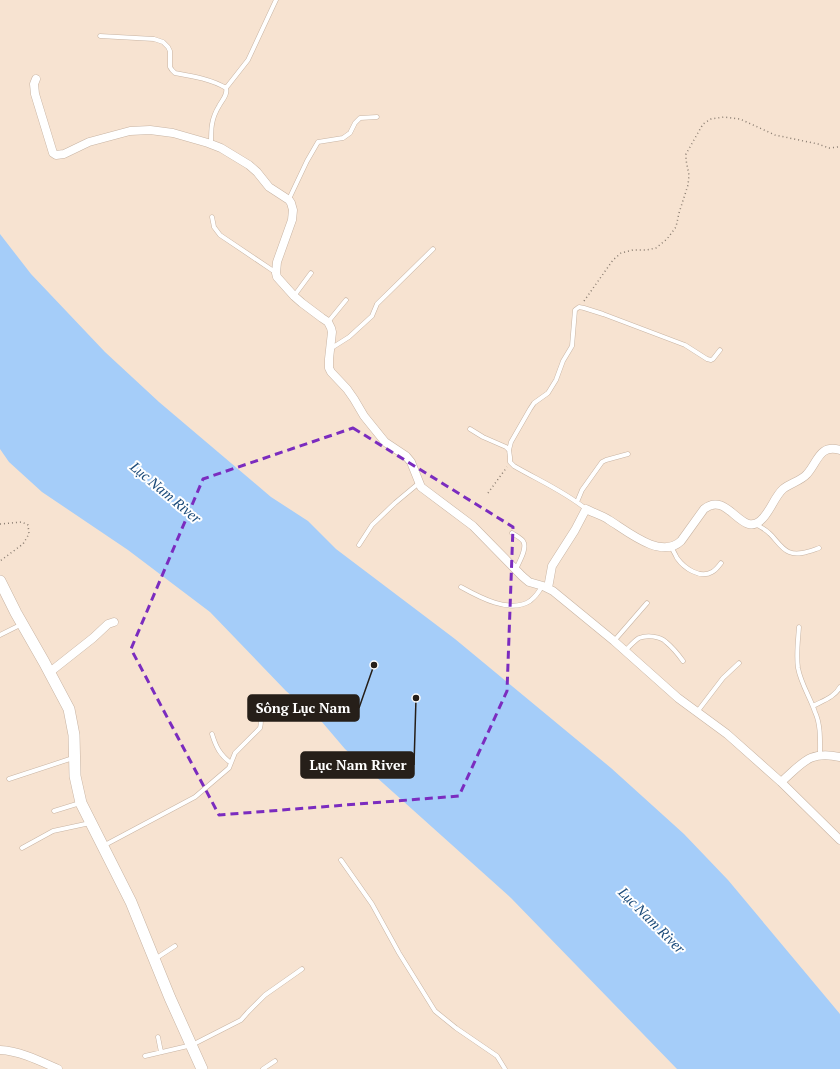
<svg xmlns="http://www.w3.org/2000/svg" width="840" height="1069" font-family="'PT Serif',serif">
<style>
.water{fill:#a5cdf9}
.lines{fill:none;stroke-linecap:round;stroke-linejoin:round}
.lane-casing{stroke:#c8b4a3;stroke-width:5}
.street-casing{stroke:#c8b4a3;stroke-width:9}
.secondary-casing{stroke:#c8b4a3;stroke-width:12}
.path{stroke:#8a7d71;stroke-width:1.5;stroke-dasharray:1 3;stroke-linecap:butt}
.lane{stroke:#fff;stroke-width:4}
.street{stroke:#fff;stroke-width:8}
.secondary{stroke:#fff;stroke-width:11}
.marked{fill:none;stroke:#7b2cbf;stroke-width:3;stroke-dasharray:8 5;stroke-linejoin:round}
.labels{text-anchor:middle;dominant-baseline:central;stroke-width:4;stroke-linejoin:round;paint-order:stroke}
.water-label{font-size:14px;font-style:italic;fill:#1d4c7b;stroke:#fff}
.leader{fill:none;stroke:#261f19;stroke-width:1.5}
.callout-dot{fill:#261f19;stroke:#fff;stroke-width:1.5}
.callout{fill:#261f19;stroke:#261f19;stroke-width:1.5}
.callout-label{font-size:14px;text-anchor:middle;font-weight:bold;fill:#fff}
</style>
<rect width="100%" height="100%" fill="#f7e3d1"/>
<!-- water -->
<path class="water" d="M0,234L31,274L105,352L159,402L271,497L308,521L336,549L455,639L611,768L684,834L728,880L840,1014V1069H677L511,898L345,749L322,722L286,691L210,612L128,550L42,492L9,462L0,449Z"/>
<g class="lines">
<defs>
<path id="lane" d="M100,36L154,39L163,42L168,47L170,51V67L172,70L175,73C192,76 211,79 226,88C228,95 222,100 219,106C211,119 211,129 211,144
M226,88L248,60L276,0
M289,199L307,161L318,142L343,138L350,133L355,123L360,118L377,117
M212,217L214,227L220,235L275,272
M294,296L311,273
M328,322L346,300
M330,349L349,337L372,316L377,304L433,249
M470,429L483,437L506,447L509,450
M577,502L582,490L602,462L606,460L628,454
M586,509C564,491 538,480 514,466L510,462V457L509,450L511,442L530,409L534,403L548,393L556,380L563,361L572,346L575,310L579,307L584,308L603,314L685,345L707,359L711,360L713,359L720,350
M756,524C760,527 765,529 769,533C775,538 781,549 789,552C798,556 810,551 819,548
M512,533C515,535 521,538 523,541C528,548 519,562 516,569
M359,545L372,525L395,503L419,483
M671,547C673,550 675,554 677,558C684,568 700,579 712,572C716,570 718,567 721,563
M461,587C479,597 510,614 530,601C535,597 539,592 542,586
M799,627C798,641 796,655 798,668C801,684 810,697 815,712C821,725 820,741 820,755
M0,635L22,624
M614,641L647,603
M625,651C630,646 634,641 639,638C647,635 660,636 666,642C672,647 678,654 683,661
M813,706C822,701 835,697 840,687
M697,712L723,678L739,663
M212,734C216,747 220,755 231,763
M9,779L73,758
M54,811L80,803
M103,846L195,797L229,768L235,753L260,728C262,721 261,716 258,710
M22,848L53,831L90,823
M341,860L372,904L399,953L435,1011L456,1028L497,1056L505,1069
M155,959L175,946
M158,1037L161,1052
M145,1056L192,1045L241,1020L248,1012L265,995L302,969
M263,1069L275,1061"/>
<path id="street" d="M36,79L34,84L35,94L53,153L56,155L64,154L89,142L130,131L150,130L173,133L208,143L221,148L249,165L257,172L269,187L289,200L291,203L293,210L292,220L277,262L276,273L277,277L294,296L302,303L322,318L328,322L331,328L332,332L329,359V368L331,372L347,389L354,399L364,416L385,442L406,456L411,462L421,487L473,526L522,576L529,582L543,586L553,591L614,641L678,698L727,734L781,782L840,840
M548,588L552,566L575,530L586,509C593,513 602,515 609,520C627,531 661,560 681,541L704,509C727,490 741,537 760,521C770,513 774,497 783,489C790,483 801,481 807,474C818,462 819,444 840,450
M50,672L93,638L108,624L114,622
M781,782C803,763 809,750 840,757
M0,1050C20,1051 40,1061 58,1069"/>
<path id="secondary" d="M0,581L16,613L44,662L69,709L74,735L75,776L81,803L131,902L170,998L202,1069"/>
</defs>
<!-- lane casing -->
<use href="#lane" class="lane-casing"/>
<!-- street casing -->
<use href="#street" class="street-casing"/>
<!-- secondary casing -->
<use href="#secondary" class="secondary-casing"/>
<!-- path -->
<path class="path" d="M584,301L613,260L621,253L633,250H646L656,248L667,239L676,227L679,213L688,185L689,175L686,160V154L703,124L711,119L724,117L740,119L775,135L818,144L829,148L838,147
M488,493L507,467
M0,524L22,522L28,525L29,534L23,544L0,561"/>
<!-- lane -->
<use href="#lane" class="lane"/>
<!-- street -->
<use href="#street" class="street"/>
<!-- secondary -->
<use href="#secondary" class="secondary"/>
</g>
<!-- marked area -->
<path class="marked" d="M353,428L513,527L507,691L459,796L219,815L131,649L203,479Z"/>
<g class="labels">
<!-- water labels -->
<g class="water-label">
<text transform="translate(166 492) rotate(40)">Lục Nam River</text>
<text transform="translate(652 920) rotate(45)">Lục Nam River</text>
</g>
</g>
<!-- callouts -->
<path class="leader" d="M374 665L359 708M416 698L414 765"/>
<g class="callout-dot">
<circle cx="374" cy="665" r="4"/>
<circle cx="416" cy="698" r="4"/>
</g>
<g class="callout">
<rect x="248" y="695" width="111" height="26" rx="4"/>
<rect x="301" y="752" width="113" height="26" rx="4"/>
</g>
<g class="callout-label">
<text x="303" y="713">Sông Lục Nam</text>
<text x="358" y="770">Lục Nam River</text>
</g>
</svg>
